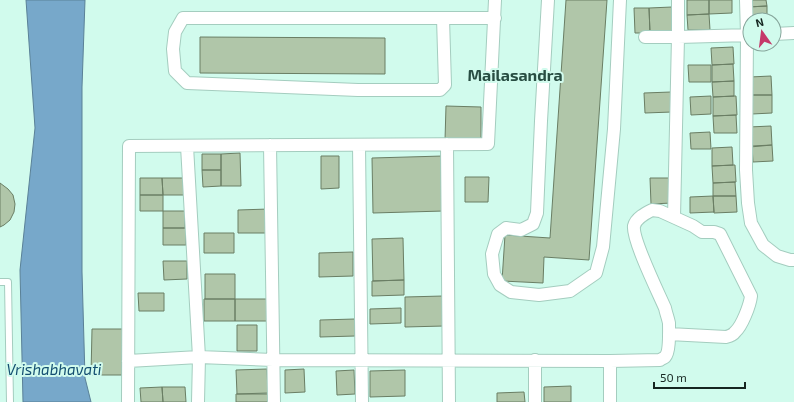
<svg xmlns="http://www.w3.org/2000/svg" width="794" height="402" font-family="'Exo 2',sans-serif">
<style>
.water{fill:#77a8ca;stroke:#5a8197}
.building{fill:#b0c6a9;stroke:#6a7e64}
.lines{fill:none;stroke-linecap:round;stroke-linejoin:round}
.lane-casing{stroke:#a4cdbf;stroke-width:8}
.street-casing{stroke:#a4cdbf;stroke-width:14}
.lane{stroke:#fff;stroke-width:6}
.street{stroke:#fff;stroke-width:12}
.labels{text-anchor:middle;dominant-baseline:central;stroke-width:4;stroke-linejoin:round;paint-order:stroke}
.water-label{font-size:15px;font-style:italic;fill:#144f71;stroke:#d1fbed}
.quarter-label{font-size:16px;font-weight:bold;fill:#284d42;stroke:#d1fbed}
</style>
<rect width="100%" height="100%" fill="#d1fbed"/>
<!-- water -->
<path class="water" d="M26,0H85L82,87V272L85,378L91,402H23L20,270L35,128Z"/>
<!-- building -->
<path class="building" d="M566,0H607L589,260L544,257L543,283L502,281L505,235L550,238Z
M687,0H709V14L687,15Z
M709,0H732V13L709,14Z
M748,0H766L767,6L748,7Z
M767,6V20H750L748,7Z
M672,7V33H650L649,8Z
M634,8H649L650,33H635Z
M709,14L710,30H688L687,15Z
M200,37L385,38V74L200,73Z
M733,47L734,64L712,65L711,48Z
M733,64L734,81L712,82V65Z
M688,65H711V82H689Z
M771,76L772,95H750V77Z
M734,81V96L713,97L712,82Z
M671,92L672,112L645,113L644,93Z
M751,95H772V113L752,114Z
M711,96V114L691,115L690,97Z
M736,96L737,115L713,116V97Z
M446,106L481,107V141L445,140Z
M736,115L737,133H714L713,116Z
M771,126L772,145L750,147L749,127Z
M710,132L711,149H691L690,133Z
M772,145L773,161L753,162L752,146Z
M732,147L733,165L712,166V148Z
M240,153L241,186H221V154Z
M202,154H221V170H202Z
M321,156H339V188L321,189Z
M443,156L444,211L373,213L372,158Z
M735,165L736,182L713,183L712,166Z
M202,170H221V186L203,187Z
M465,177H489L488,202H465Z
M140,178H162L163,195H140Z
M162,178H186V195H163Z
M650,178H671L672,203L651,204Z
M735,182L736,196H713V183Z
M0,183L8,189L13,195L15,204L14,212L10,220L4,225L0,227Z
M140,195H163V211H140Z
M713,196H736L737,212L714,213Z
M713,196L714,212L690,213V197Z
M269,209V233H238V210Z
M163,211H185V228H163Z
M163,228H186V245H163Z
M204,233H234V253H204Z
M403,238L404,280L373,281L372,239Z
M353,252V276L319,277V253Z
M163,261H187V279L164,280Z
M205,274H235V299H205Z
M404,280V295L372,296V281Z
M138,293H164V311H139Z
M443,296L444,326L405,327V297Z
M204,299H235V321H204Z
M235,299H268V321H235Z
M401,308V323L370,324V309Z
M355,319V336L320,337V320Z
M237,325H257V351H237Z
M92,329H123L122,375H91Z
M267,369L268,393L237,394L236,370Z
M304,369L305,392L285,393V370Z
M354,370L355,394L337,395L336,371Z
M405,370V396L370,397V371Z
M571,386V402H544V387Z
M162,387H185L186,402H163Z
M162,387L163,402H141L140,388Z
M524,392L525,402H497V393Z
M236,394H268V402H236Z"/>
<g class="lines">
<defs>
<path id="lane" d="M0,282H8L10,402"/>
<path id="street" d="M548,0L541,121L537,213L533,224L521,230L506,228L498,234L492,254L494,274L500,285L511,292L539,295L570,291L596,273L603,247L614,129L620,0
M746,0L747,35L746,170L748,203L751,223L763,245L777,256L790,260H794
M443,18L445,85L440,90H358L187,83L175,71L173,49L175,32L183,18H495
M774,34L794,33
M645,37H678L750,35
M447,144L449,402
M270,145L274,402
M359,145L362,402
M187,146L199,357L198,402
M674,217L678,37V0
M128,361L199,357L273,360L610,361L660,360C661,359 664,358 665,357C670,352 669,330 669,323C668,318 666,313 665,308C658,292 632,239 634,226C636,218 646,213 652,210L660,211L693,226L702,232H714L720,234L751,296C750,305 742,326 735,332C733,335 730,336 726,337L669,334
M128,402L129,146L488,144L495,0
M535,402V360
M610,402V361"/>
</defs>
<!-- lane casing -->
<use href="#lane" class="lane-casing"/>
<!-- street casing -->
<use href="#street" class="street-casing"/>
<!-- lane -->
<use href="#lane" class="lane"/>
<!-- street -->
<use href="#street" class="street"/>
</g>
<g class="labels">
<!-- water labels -->
<g class="water-label">
<text x="54" y="369">Vrishabhavati</text>
</g>
<!-- quarter labels -->
<g class="quarter-label">
<text x="515" y="74">Mailasandra</text>
</g>
</g>
<!-- north arrow -->
<g transform="translate(762 32) rotate(346)"><circle r="19" fill="#d1fbed" stroke="#86a59b"/>
<path d="M0-3L7 15L0 10L-7 15Z" fill="#c53969"/>
<text y="-6" font-size="11" font-weight="bold" text-anchor="middle" fill="#152520">N</text>
</g>
<!-- scale -->
<path d="M654 382v6h91v-6" fill="none" stroke="#152520" stroke-width="2"/>
<text x="660" y="382" font-size="12" fill="#152520" stroke="#d1fbed" stroke-width="3" paint-order="stroke">50 m</text>
</svg>
